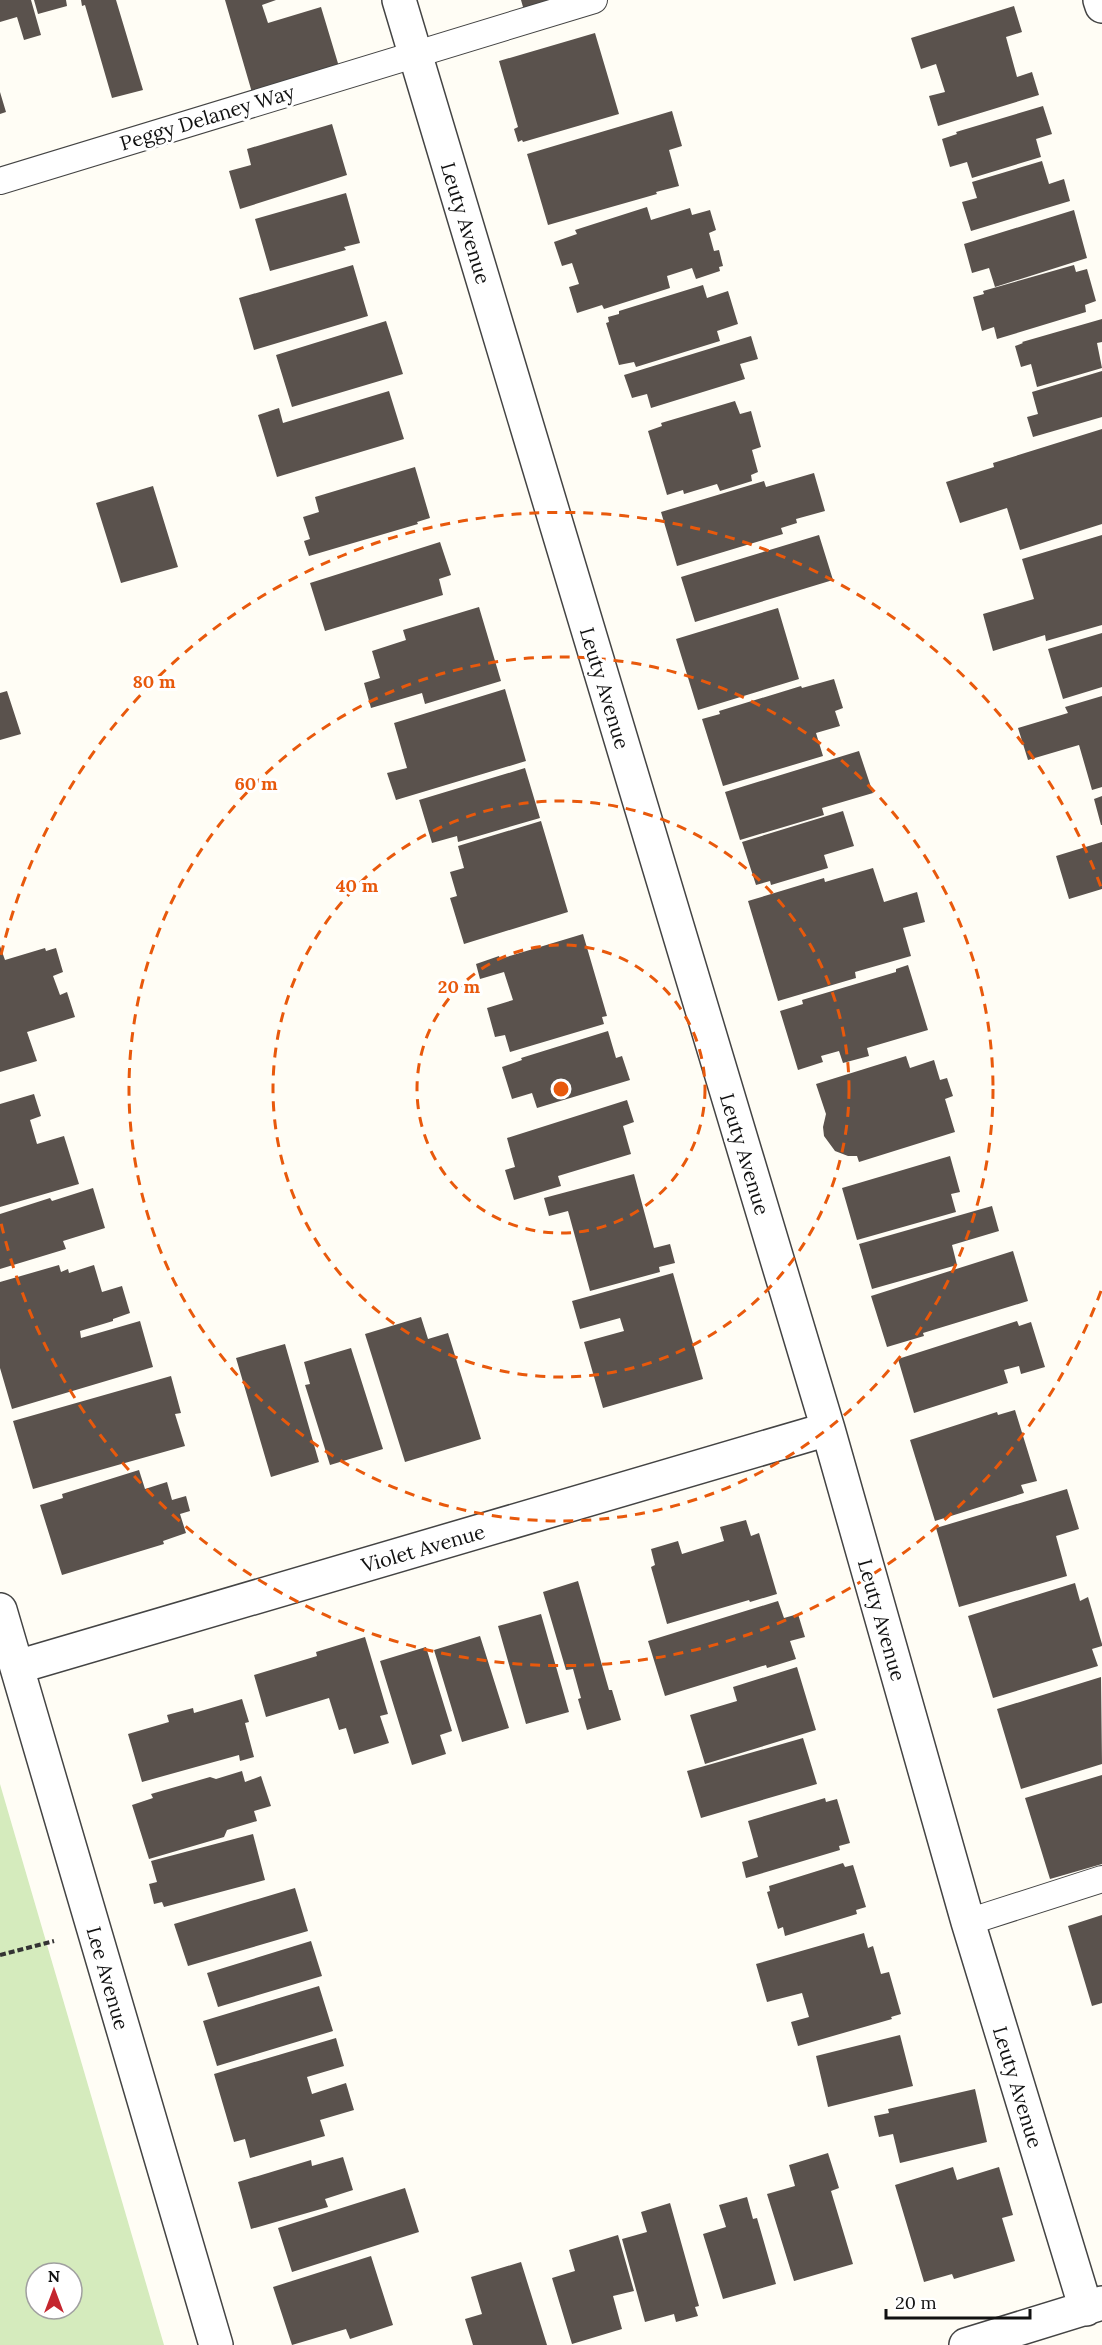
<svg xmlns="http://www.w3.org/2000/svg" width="1102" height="2345" font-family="Lora,serif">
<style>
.green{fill:#d5ebbd;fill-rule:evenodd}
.building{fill:#5a524d}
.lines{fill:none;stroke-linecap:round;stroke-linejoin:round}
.service-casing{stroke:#444;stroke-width:28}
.minor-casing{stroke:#444;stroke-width:36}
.path{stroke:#333;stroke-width:4;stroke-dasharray:6 3;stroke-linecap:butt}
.service{stroke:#fff;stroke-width:26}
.minor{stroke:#fff;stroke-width:33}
.ring{fill:none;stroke:#e8590c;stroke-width:3;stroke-dasharray:10 8}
.labels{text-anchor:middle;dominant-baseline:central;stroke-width:6;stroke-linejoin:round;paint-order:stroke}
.street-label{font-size:20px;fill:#111;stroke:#fff}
.centre{fill:#e8590c;stroke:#fff;stroke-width:3}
.ring-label{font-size:18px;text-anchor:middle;font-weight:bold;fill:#e8590c;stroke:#fff;stroke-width:6;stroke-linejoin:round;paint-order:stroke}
</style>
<rect width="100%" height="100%" fill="#fffdf5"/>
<!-- green -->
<path class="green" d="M0,1784L164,2345H0ZM36,2273H72V2309H36Z"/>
<!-- building -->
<path class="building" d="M0,0H31L41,35L24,40L17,17L0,22Z
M34,0H66L67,6L38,14Z
M81,0H116L143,90L112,98L85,5L82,6Z
M225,0H276L262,5L268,23L321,7L340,70L253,96Z
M521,0H563L525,14Z
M1014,6L1022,32L1006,37L1017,77L1032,72L1039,95L938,126L929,96L945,92L936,64L921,69L911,38Z
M595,33L619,114L523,142L522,140L518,142L514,129L518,127L499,61Z
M0,92L6,112L0,114Z
M1043,106L1052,134L1036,139L1041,157L972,178L967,162L950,167L942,139L957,134L956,132Z
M672,111L682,146L669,150L679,186L656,192L657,194L548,225L527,154Z
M332,124L347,175L240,209L229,171L251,165L247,149Z
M1042,161L1049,184L1064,179L1070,201L971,231L962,202L977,198L972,182Z
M346,193L360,243L344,247L346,250L270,271L255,219Z
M647,207L651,220L690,208L692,215L710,210L716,230L709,233L714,251L719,250L723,266L719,267L720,271L696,279L692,268L667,276L670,288L604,309L602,305L577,313L569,287L579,284L572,263L562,266L554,242L577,234L575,230Z
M1074,210L1087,258L995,287L989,268L972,273L964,244Z
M353,265L368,316L254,350L239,298Z
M1074,265L1076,272L1087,269L1096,301L1085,305L1086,312L997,339L994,327L982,331L973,297L984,294L983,291Z
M703,285L707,298L728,291L738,324L717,331L720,341L636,367L634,362L619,365L606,323L609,322L608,317L619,314V311Z
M1102,319V342L1097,343L1102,368L1037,387L1031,364L1021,367L1015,346L1023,343L1022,342Z
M386,321L403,374L292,407L276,355Z
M751,336L758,359L740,364L745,379L651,408L647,394L632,398L624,375Z
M1102,371V417L1033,437L1027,417L1038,414L1032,392Z
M389,391L404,439L277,477L258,415L279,408L283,423Z
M735,401L740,414L751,411L761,447L752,450L758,472L751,475L752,481L720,491L717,484L684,494L683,490L667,495L648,431L662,426L661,423Z
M1102,429V524L1020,550L1007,508L960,523L946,482L994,467L993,463Z
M415,467L430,518L417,522L418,524L309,556L304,541L310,539L303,517L319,512L315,497Z
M814,473L825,511L796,519L797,523L781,528L783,534L677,566L661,512L764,481L766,487Z
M153,486L178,567L121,583L96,503Z
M819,535L833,580L695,622L681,577Z
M1102,535V625L1046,641L1045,635L993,651L983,614L1034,599L1022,559Z
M440,542L451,575L439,579L443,595L325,631L310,583Z
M479,607L501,681L425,704L422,693L371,708L364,683L380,678L372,651L406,640L403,630Z
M778,608L799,679L698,710L676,639Z
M1102,633V687L1063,699L1048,649Z
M834,679L843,708L835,711L840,726L816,733L823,756L723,786L702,719L720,714L719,711L801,686L802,688Z
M505,689L526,761L396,800L387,773L407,768L394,723Z
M7,691L21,734L0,740V693Z
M1102,696V787L1092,790L1079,745L1028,760L1018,728L1068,713L1065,707Z
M859,751L873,793L822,808L824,815L740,840L725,792Z
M525,768L540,818L458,842L457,836L432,843L419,800Z
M1102,796V825H1101L1094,799Z
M843,811L854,846L824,855L828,868L771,885L770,881L756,885L742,842Z
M541,821L568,912L464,944L450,898L457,896L450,872L464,868L458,846Z
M1102,842V889L1069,899L1056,856Z
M873,868L884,902L917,892L925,922L903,928L911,956L855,972L856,978L778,1001L748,901L824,878L825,882Z
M583,934L607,1016L602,1017L604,1024L510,1052L505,1035L495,1037L487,1008L513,1000L504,972L480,979L476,964L499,956L500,959Z
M0,946L5,960L45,948L46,951L56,948L63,972L53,976L60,995L67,992L75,1017L27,1032L37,1061L0,1072Z
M908,965L928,1030L867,1048L869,1056L843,1063L839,1051L821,1056L823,1062L798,1070L780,1011L803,1004L802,1000L896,972V969Z
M608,1031L616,1058L622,1056L630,1080L537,1108L532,1093L512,1099L502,1067L522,1060L521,1058Z
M906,1056L910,1068L934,1060L940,1080L947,1078L953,1096L945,1099L955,1132L859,1162L857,1156H848L835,1151L824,1136L823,1127L826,1114L816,1084Z
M34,1094L41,1116L30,1120L37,1144L64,1136L79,1184L0,1207V1104Z
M627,1100L634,1122L623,1126L631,1154L558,1176L561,1186L514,1200L505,1170L515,1167L507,1138Z
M950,1156L960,1192L951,1194L956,1212L857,1240L842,1188Z
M634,1174L654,1248L670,1244L675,1263L659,1267L660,1272L590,1291L568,1211L549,1216L544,1198Z
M93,1188L105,1228L63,1241L66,1249L0,1269V1214L50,1198L52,1201Z
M992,1206L999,1231L952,1245L957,1265L872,1289L859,1244Z
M1013,1251L1028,1301L923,1333L924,1336L887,1347L871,1296Z
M59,1265L61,1272L68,1269L69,1273L94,1265L102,1292L122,1286L130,1313L113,1319V1321L80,1331L81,1338L140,1321L153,1367L12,1409L0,1368V1282Z
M673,1273L703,1379L603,1408L584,1342L624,1331L620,1318L580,1329L572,1301Z
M421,1317L428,1339L448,1333L481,1439L405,1462L365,1334Z
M1017,1321L1019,1326L1031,1322L1045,1367L1021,1374L1019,1366L1004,1370L1008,1383L914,1413L898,1359Z
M285,1344L319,1462L271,1477L236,1358Z
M351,1348L383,1449L330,1465L305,1385L310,1384L304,1362Z
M171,1376L181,1413L175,1414L185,1446L33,1489L13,1421Z
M1015,1410L1037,1481L1021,1485L1024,1493L935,1521L910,1440L997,1412L998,1415Z
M139,1470L145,1489L167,1482L172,1500L186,1496L190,1511L180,1514L186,1533L163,1541L164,1544L62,1575L40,1505L63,1498L62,1494Z
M1067,1489L1079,1529L1056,1536L1067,1576L959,1607L936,1528Z
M746,1520L751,1536L759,1533L777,1594L750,1602L749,1600L667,1624L651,1567L655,1565L651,1549L678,1541L682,1554L724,1541L720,1527Z
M578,1581L609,1690H612L621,1720L587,1730L578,1699L581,1698L573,1669L566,1670L543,1592Z
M1075,1583L1080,1601L1088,1597L1102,1644V1646L1092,1649L1098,1666L993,1698L968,1616Z
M778,1601L784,1618L798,1614L805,1637L790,1641L796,1659L767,1668L766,1665L665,1696L648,1641Z
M541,1614L569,1712L526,1724L498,1626Z
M480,1636L509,1728L462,1742L434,1650Z
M365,1637L388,1714L380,1716L389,1743L354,1754L346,1728L339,1730L329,1698L266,1717L254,1675L317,1656L316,1652Z
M426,1647L452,1731L440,1735L446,1754L412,1765L380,1661Z
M797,1667L816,1730L705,1764L690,1715L737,1701L733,1687Z
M1101,1677L1102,1764L1021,1789L997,1709Z
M242,1699L249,1722L245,1723L254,1757L240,1761L239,1755L142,1782L128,1734L169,1722L167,1715L193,1708L194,1713Z
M803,1738L817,1784L701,1818L687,1771Z
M242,1771L245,1782L261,1776L271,1806L254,1811L257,1821L227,1830L224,1837L149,1859L132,1805L153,1798L151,1794L210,1777L216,1779Z
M1102,1775V1864L1050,1879L1025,1798Z
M825,1798L826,1802L837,1799L850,1843L839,1846L840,1850L746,1878L742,1862L758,1857L748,1821Z
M253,1834L265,1880L164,1907L162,1902L154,1904L149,1884L157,1882L151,1861Z
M843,1863L845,1867L853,1865L866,1907L856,1910L857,1914L785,1936L783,1927L778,1929L767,1892L770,1891L769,1886Z
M295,1888L308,1931L188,1966L174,1924Z
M1102,1915V2003L1092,2006L1068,1926Z
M864,1933L868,1948L873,1946L881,1974L889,1972L901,2014L891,2017L892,2019L798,2046L791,2022L809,2017L802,1993L767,2002L756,1964Z
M311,1941L322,1976L218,2007L207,1973Z
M319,1986L333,2031L217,2066L203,2021Z
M900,2035L913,2086L828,2107L816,2056Z
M336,2038L344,2066L307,2077L312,2094L346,2083L354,2110L320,2120L325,2136L250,2158L245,2139L234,2142L214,2074Z
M975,2089L987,2142L900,2163L893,2134L879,2137L874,2116L889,2113L888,2109Z
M828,2153L839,2188L831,2191L853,2264L794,2281L767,2194L795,2186L789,2165Z
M343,2157L353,2190L325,2199L328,2207L251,2229L238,2182L311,2160L312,2166Z
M953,2167L957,2180L999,2167L1013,2215L1002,2218L1015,2261L954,2279L952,2274L924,2282L895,2185Z
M405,2188L419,2232L292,2272L278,2228Z
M747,2197L753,2219L757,2218L776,2284L723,2299L703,2234L726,2227L719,2205Z
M670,2203L699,2306L695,2307L698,2316L676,2322L674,2314L645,2322L622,2239L647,2232L641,2212Z
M618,2235L634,2291L613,2296L622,2329L572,2344L552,2278L575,2271L569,2250Z
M371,2256L393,2325L350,2339L346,2329L292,2345L273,2287Z
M521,2262L547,2345H473L465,2319L482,2314L471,2277Z"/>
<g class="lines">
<defs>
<path id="service" d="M0,181L594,0
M968,1922L1102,1879"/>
<path id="minor" d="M399,0L828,1429L968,1922L1086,2309
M1100,0L1102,6
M0,1610L216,2345
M17,1667L828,1429
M966,2345L1102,2303"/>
</defs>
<!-- service casing -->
<use href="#service" class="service-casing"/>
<!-- minor casing -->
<use href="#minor" class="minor-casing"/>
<!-- path -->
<path class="path" d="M0,1955L54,1941"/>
<!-- service -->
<use href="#service" class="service"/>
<!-- minor -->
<use href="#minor" class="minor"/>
</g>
<!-- distance rings -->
<g class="ring">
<circle cx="561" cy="1089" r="144"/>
<circle cx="561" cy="1089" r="288"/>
<circle cx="561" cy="1089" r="432"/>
<path d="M1101 1291A576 576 0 0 1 1 1223M1 955A576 576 0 0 1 1101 887"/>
</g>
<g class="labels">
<!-- street labels -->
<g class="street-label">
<text transform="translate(207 117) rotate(-17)">Peggy Delaney Way</text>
<text transform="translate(466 223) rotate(73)">Leuty Avenue</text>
<text transform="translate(605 688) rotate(73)">Leuty Avenue</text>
<text transform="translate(745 1154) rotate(73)">Leuty Avenue</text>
<text transform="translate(423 1548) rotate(-16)">Violet Avenue</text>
<text transform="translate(882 1620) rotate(74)">Leuty Avenue</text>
<text transform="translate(108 1978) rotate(74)">Lee Avenue</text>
<text transform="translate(1018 2087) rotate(73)">Leuty Avenue</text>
</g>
</g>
<circle cx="561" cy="1089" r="9" class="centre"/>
<g class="ring-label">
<text x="154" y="688">80 m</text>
<text x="256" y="790">60 m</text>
<text x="357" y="892">40 m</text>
<text x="459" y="993">20 m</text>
</g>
<!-- north arrow -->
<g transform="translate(54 2291)"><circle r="28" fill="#ffffff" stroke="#a0a0a0" stroke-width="1.5"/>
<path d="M0-4.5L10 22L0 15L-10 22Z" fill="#c4262e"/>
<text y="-9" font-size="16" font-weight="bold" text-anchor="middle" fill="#111111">N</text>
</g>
<!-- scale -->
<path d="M886 2309v9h144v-9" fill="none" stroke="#111111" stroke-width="3"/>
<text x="895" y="2309" font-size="18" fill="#111111" stroke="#ffffff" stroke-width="4.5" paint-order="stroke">20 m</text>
</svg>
